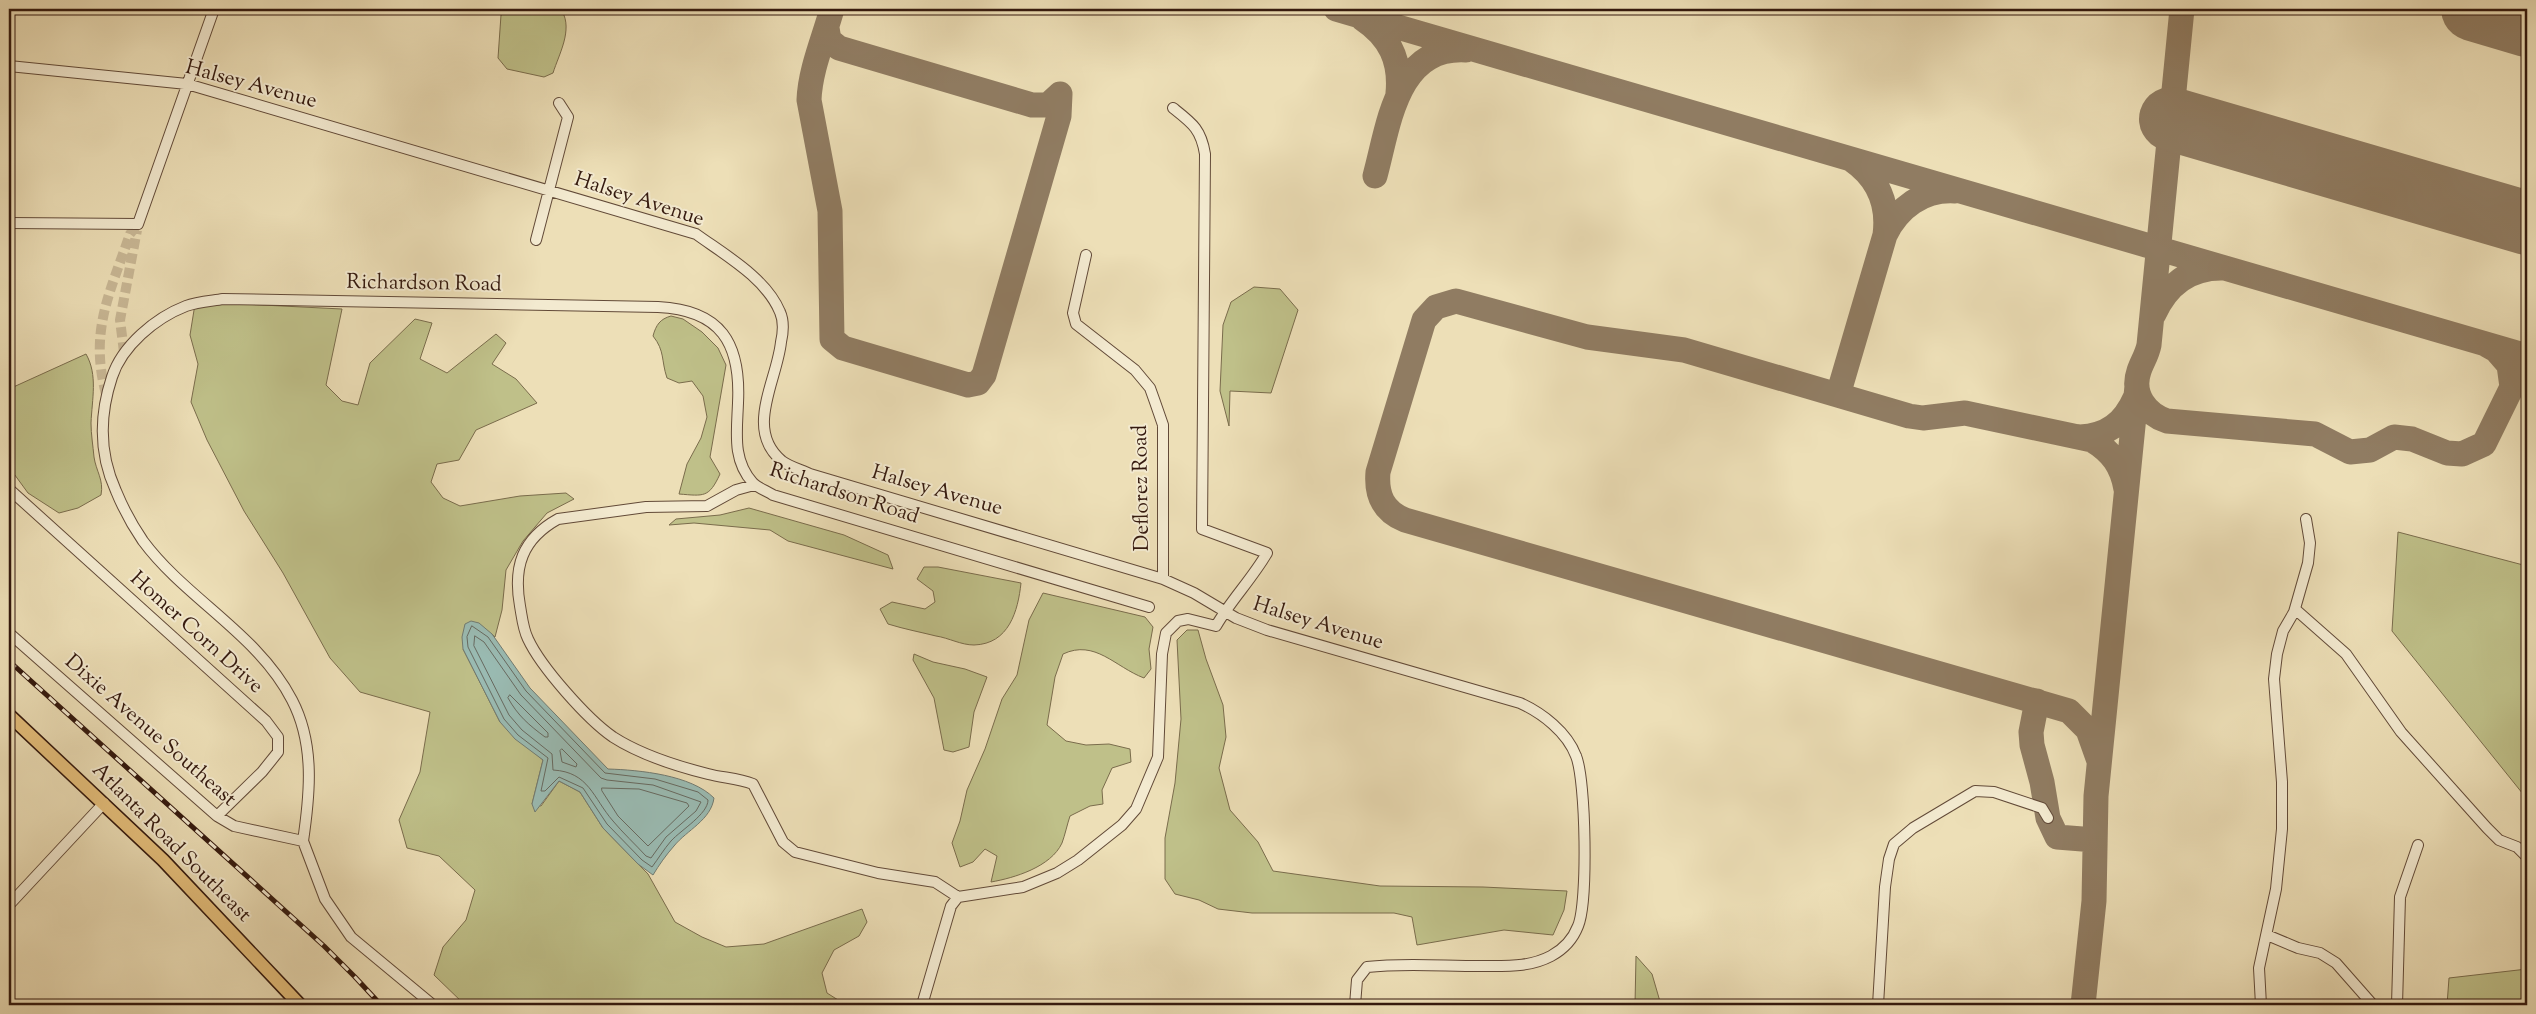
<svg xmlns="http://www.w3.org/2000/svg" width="2536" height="1014" font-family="'Sorts Mill Goudy',serif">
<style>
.green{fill:#bfc089;stroke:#7a6c4c}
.water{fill:#9abcb4;stroke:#717b72}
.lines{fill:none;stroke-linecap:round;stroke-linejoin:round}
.shore{stroke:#676a61;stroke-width:1}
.taxiway{stroke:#907c62;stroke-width:25}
.runway{stroke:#907c62;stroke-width:64}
.minor-tunnel{stroke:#c8b795;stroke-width:10;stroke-dasharray:10 5;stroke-linecap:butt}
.minor-casing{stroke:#624a38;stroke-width:12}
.major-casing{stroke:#34190e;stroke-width:15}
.minor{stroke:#f3ead0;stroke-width:10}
.major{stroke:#e6c07c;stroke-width:12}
.rail-casing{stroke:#34190e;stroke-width:5}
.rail{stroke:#f3ead0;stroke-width:3;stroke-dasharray:9;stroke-linecap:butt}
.labels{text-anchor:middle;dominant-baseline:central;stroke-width:4;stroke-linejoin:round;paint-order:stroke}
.street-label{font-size:21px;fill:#34190e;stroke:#f3ead0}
</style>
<rect width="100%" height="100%" fill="#eddfb7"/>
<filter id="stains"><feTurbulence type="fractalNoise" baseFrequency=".004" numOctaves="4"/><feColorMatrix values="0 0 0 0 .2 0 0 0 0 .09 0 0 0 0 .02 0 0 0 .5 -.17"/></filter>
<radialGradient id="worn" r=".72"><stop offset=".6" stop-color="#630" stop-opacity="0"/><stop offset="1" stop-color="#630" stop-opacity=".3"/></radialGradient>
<!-- green -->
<path class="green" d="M516,10L562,11C573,30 559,54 553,73L544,77L507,69L498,58L501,15Z
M1254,287L1280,289L1298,310L1271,393L1230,391L1229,426L1220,391L1223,325L1231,302Z
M202,302L342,309L326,385L342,401L358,405L370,363L415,319L432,323L420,359L447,373L496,334L506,343L492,364L516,379L537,403L476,430L459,460L437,464L431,482L443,498L460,506L520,496L566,493L574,499L547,513L523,541L506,570L502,610L495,637L492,634L463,649L500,722L543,760L532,804L541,806L559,781L580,792L603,828L648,874L675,922L702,937L726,947L764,944L862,909L867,922L859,936L834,950L822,973L827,993L846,1005H465L434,975L443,947L466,920L475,890L439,856L407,848L399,820L420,772L430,712L360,692L330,658L283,573L244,511L207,440L191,402L198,364L190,335L195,304Z
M671,316L683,319L702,332L718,348L726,365L710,457L720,474C709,498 704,496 679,494L687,464L701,438L707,417L703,396L692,381L679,383L667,378C661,360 665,351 653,336C656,325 660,319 671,316Z
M86,354C98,375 92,399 91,423C91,434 93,446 94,457C96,471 104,480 101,495L78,508L59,513L28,493L9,467V389Z
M749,508L844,535L888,555L893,569L788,541L770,530L694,523L669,525L676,519L720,515Z
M2398,532L2527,566V799L2392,631Z
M924,567H938L1021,583C1018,611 1009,644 974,645C961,645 949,638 936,636C920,632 904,629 888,624L880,609L892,602L925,609L935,602L933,591L917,579Z
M1043,593L1145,617L1153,627L1149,649L1151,669L1144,678C1115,667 1095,639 1063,654L1055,677L1047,725L1066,741L1086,745L1109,744L1130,749L1131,762L1112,768L1102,790L1103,804L1090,806L1070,816C1067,825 1065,835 1062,843C1051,867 1014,878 991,882L997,856L985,849L973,862L960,867L952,843L960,821L967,790L985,749L1002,699L1017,675L1029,620Z
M1187,630H1198L1206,659L1223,705L1226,737L1219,768L1230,810L1258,842L1273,871L1380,886L1483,887L1567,891L1564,910L1553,935L1504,930L1417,945L1412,917L1394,913H1252L1218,909L1199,900L1175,894L1165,879V838L1175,783L1181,719L1177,640Z
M914,654L933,662L965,669L987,677L974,712L969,747L953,752L944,750L934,698L913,660Z
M1636,956L1652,974L1661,1005H1635Z
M2527,969V1005H2447L2449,978Z"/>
<!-- water -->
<path class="water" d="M471,621L479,623L492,634L530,688L608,769C640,770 691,775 714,798C711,820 687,830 674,846C666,855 659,865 653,875L638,864L603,828L580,792L559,781L535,812L532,804L543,760L515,739L500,722L463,649L462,637L465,624Z"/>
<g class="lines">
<!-- shore -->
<path class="shore" d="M472,626L488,637L526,691L605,773L655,779L698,792L708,800C708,814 681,830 671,841C664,849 658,859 652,867L642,860L607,824L583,788L559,777L545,791H541L548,758L518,735L504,719L468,647L467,637Z
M475,636L484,642L521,695L601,778L607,780L653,785L701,802L696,811L666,837L651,858L646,856C635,844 623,833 613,821C593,798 589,772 553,770L552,754L522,730L509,715L474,646Z
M510,695L548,733V737H545C529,725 518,716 508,698Z
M562,749L577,764L576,767L562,762L560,751Z
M602,788L639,789L687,803L689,806L648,846L618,816L602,791Z"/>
<!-- taxiway -->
<path class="taxiway" d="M1336,9L2527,356
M2182,9L2149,345C2147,355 2142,362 2139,371C2131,394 2146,414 2167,421L2315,434L2350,452L2370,450L2394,437L2412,439L2447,453L2462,454L2484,444L2512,387L2509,365L2496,350L2487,345
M1363,19C1390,37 1401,61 1398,93
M827,28L829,40L839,48L1032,105H1048L1060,94L1059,116L984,375L978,383L968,385L843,348L832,339L830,211L809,100C810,70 824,38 832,9
M1852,160C1878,178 1889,204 1885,235
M1375,176C1389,125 1396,46 1466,50
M2154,314C2167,285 2189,268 2221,268
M1838,395L1885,235C1898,208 1923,189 1955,191
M2080,437C2107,436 2124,423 2135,398
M2037,701L2031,732L2032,745L2042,782L2048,818L2057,837L2095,840
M2099,761L2088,730L2069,711L1405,520C1383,511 1376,495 1378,472L1424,320L1436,307L1456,301L1587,337L1684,350L1909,416L1923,418L1965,413L2092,440C2112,452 2122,466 2126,489
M2083,1005L2094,901L2096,796L2137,386"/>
<!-- runway -->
<path class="runway" d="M2473,9L2527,25
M2171,119L2527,223"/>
<!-- minor-tunnel -->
<path class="minor-tunnel" d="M124,352L120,320L137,230
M106,394C89,331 110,293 130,234L138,224"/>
<defs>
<path id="minor" d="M9,66L187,84L696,234C725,255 766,278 780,312C784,321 783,333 781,342C777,381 744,430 782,461C790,467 802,470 810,474L1163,579L1194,593L1236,618L1267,630L1520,703C1542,713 1567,732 1576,756C1586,780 1588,903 1578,926C1573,939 1564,949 1551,956C1532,966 1513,966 1492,966C1451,967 1408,962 1367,967L1357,980L1355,1005
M9,223L138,224L214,9
M536,240L568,117L559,103
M1086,255L1073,313L1076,324L1135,370L1150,388L1155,402L1163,425V579
M754,485L736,490L707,506L646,507L558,519C522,539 513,567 520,606C522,617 523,629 528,639C541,667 587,719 613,737C641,755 676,766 708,774C723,778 738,778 753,784L783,842L795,852L878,873L935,882L958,897L1023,887L1057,873L1078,860L1122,825L1136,809L1158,757L1162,654L1166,633L1178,621L1188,619L1216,626C1231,600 1252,579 1267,553L1202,529L1205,154C1201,129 1192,123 1173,108
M9,489L266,721L278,737V752L262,772L217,816
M2295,609L2346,654L2401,732L2487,828L2499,840L2517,847L2527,857
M9,633L217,816L234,826L303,841L325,899L351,937L433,1005
M303,841C310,794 315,744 292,700C258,634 186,599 143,541C132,525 123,508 116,491C99,454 99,416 112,377C122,346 155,318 186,306C197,302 211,301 223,299L658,307C721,310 741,343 738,403C737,432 732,460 753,483C758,488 767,491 773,495L1149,607
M9,905L104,803
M2267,935L2298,948L2320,953L2336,963L2373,1005
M922,1005L951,906L958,897
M1878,1005L1885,887L1889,859L1894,844L1913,828L1975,791L1994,792L2042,808L2048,818
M2261,1005L2259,968L2276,889L2282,829V782L2274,679L2277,654L2283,631L2294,612L2308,563L2310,543L2306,519
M2397,1005L2400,897L2418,845"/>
<path id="major" d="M9,715L163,860L300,1005"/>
</defs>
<!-- minor casing -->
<use href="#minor" class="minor-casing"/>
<!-- major casing -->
<use href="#major" class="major-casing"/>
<!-- minor -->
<use href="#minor" class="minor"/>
<!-- major -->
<use href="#major" class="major"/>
<defs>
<path id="rail" d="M9,661L324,946L355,977L381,1005"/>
</defs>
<!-- rail casing -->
<use href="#rail" class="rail-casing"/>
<!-- rail -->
<use href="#rail" class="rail"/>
</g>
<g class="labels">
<!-- street labels -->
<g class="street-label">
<text transform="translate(251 85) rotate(15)">Halsey Avenue</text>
<text transform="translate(639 200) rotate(18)">Halsey Avenue</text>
<text transform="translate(424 284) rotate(1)">Richardson Road</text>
<text transform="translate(1142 488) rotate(-91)">Deflorez Road</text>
<text transform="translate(937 491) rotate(16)">Halsey Avenue</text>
<text transform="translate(844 494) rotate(18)">Richardson Road</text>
<text transform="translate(1318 624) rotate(17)">Halsey Avenue</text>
<text transform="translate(196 633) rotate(42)">Homer Corn Drive</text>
<text transform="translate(150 731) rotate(41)">Dixie Avenue Southeast</text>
<text transform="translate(171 843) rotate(45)">Atlanta Road Southeast</text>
</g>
</g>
<!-- margin -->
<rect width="2536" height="1014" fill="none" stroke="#eddfb7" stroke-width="30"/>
<rect x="10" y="10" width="2516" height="994" fill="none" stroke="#34190e" stroke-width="2.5"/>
<rect x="15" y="15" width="2506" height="984" fill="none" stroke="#34190e"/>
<rect width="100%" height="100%" filter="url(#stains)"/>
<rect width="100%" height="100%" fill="url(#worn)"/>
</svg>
